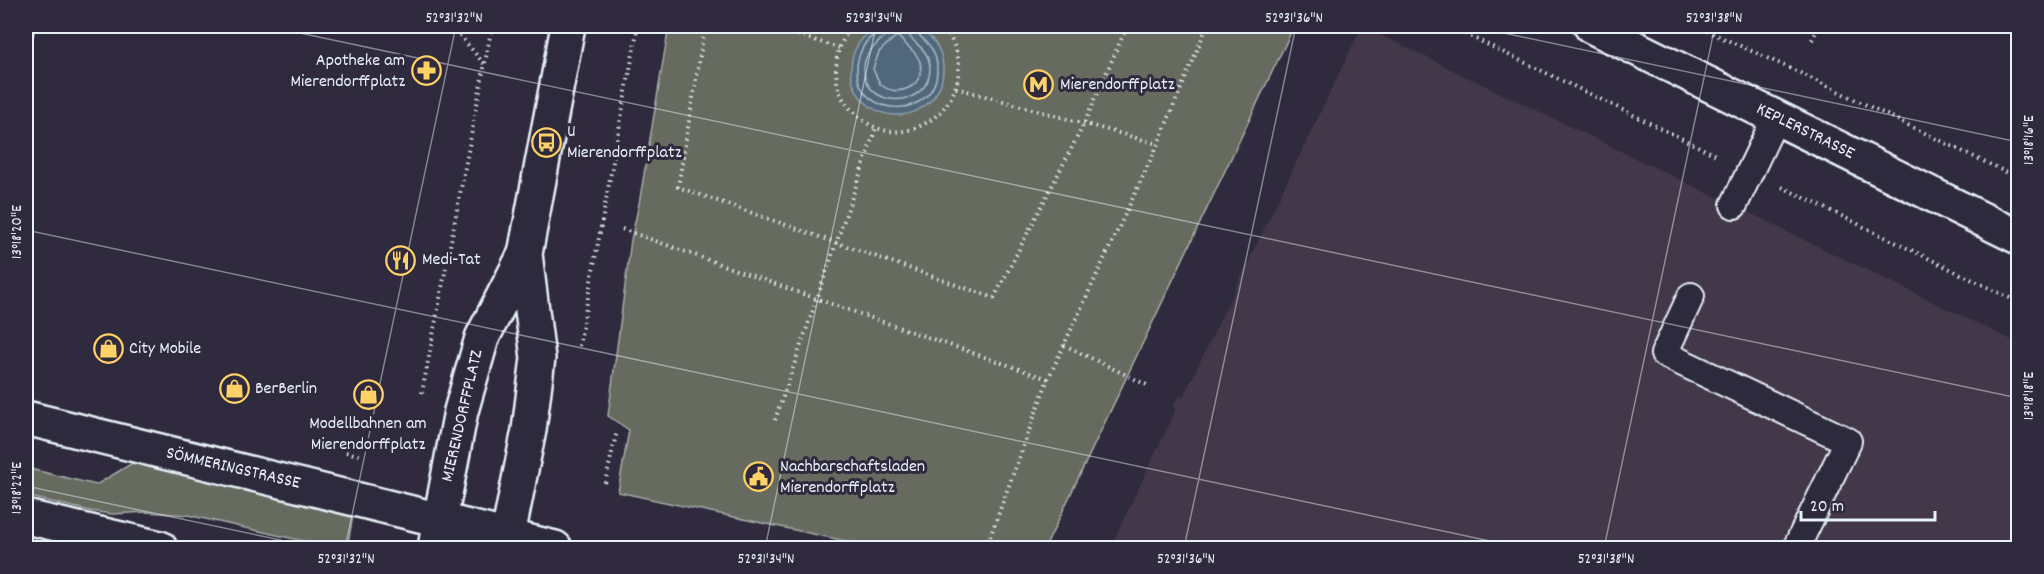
<svg xmlns="http://www.w3.org/2000/svg" width="2044" height="574" font-family="Dekko,sans-serif">
<style>
.built{fill:#433848}
.green{fill:#666b5e;stroke:#a7aeab;stroke-width:1.5}
.water{fill:#51687c;stroke:#8d9fae;stroke-width:1.5}
.lines{fill:none;stroke-linecap:round;stroke-linejoin:round}
.shore{stroke:#acbac6;stroke-width:1.5}
.service-casing{stroke:#e8f1f8;stroke-width:30}
.minor-casing{stroke:#e8f1f8;stroke-width:38}
.tertiary-casing{stroke:#e8f1f8;stroke-width:38}
.secondary-casing{stroke:#e8f1f8;stroke-width:38}
.path{stroke:#e8f1f8;stroke-width:4;stroke-dasharray:1.5 4.5;stroke-linecap:butt}
.service{stroke:#2f2a3d;stroke-width:26}
.minor{stroke:#2f2a3d;stroke-width:33}
.tertiary{stroke:#2f2a3d;stroke-width:33}
.secondary{stroke:#2f2a3d;stroke-width:33}
.ticks{fill:none;stroke:#e8f1f8;stroke-width:1.5;stroke-opacity:0.45}
.labels{text-anchor:middle;dominant-baseline:central;stroke-width:6;stroke-linejoin:round;paint-order:stroke}
.poi-label{font-size:18px;fill:#e8f1f8;stroke:#2f2a3d;text-anchor:start}
.street-label{font-size:18px;fill:#e8f1f8;stroke:#2f2a3d}
.neatline{fill:none;stroke:#e8f1f8;stroke-width:2}
.ticks-label{font-size:15px;text-anchor:middle;fill:#e8f1f8}
</style>
<rect width="100%" height="100%" fill="#2f2a3d"/>
<filter id="ink" filterUnits="userSpaceOnUse"><feTurbulence type="fractalNoise" baseFrequency=".0167" numOctaves="2"/><feDisplacementMap in="SourceGraphic" scale="12" xChannelSelector="R" yChannelSelector="G"/><feConvolveMatrix kernelMatrix="1 2 1 2 8 2 1 2 1" color-interpolation-filters="sRGB"/></filter>
<g filter="url(#ink)">
<!-- built -->
<path class="built" d="M1362,26L2018,343V548H1110L1175,412L1174,403L1178,398L1183,397Z"/>
<!-- green -->
<path class="green" d="M669,26H1294L1045,548H878L618,492L629,430L608,416L631,240L639,204Z
M134,462L353,516L347,548H334L188,515L147,512L113,514L90,511L26,496V468L96,485Z"/>
<!-- water -->
<path class="water" d="M851 69a46 46 0 1 1 92 0a46 46 0 1 1-92 0Z"/>
<g class="lines">
<!-- shore -->
<path class="shore" d="M880,26C879,34 871,36 866,42C861,49 857,60 857,68C856,120 938,121 937,68C937,42 915,38 914,26
M888,26C887,43 865,45 864,68C863,110 930,110 930,68C929,44 907,44 906,26
M895,37H899C905,46 917,51 920,62C926,87 897,99 880,84L873,69L879,52Z"/>
<defs>
<path id="service" d="M1734,205L1776,117
M1691,296L1664,354L1848,441L1796,548"/>
<path id="minor" d="M1591,26L2018,237"/>
<path id="tertiary" d="M26,418L440,520L461,411L482,338L525,254L568,26
M26,517L160,548
M508,535L529,430L538,358L525,254"/>
<path id="secondary" d="M435,548L440,520L555,548"/>
</defs>
<!-- service casing -->
<use href="#service" class="service-casing"/>
<!-- minor casing -->
<use href="#minor" class="minor-casing"/>
<!-- tertiary casing -->
<use href="#tertiary" class="tertiary-casing"/>
<!-- secondary casing -->
<use href="#secondary" class="secondary-casing"/>
<!-- path -->
<path class="path" d="M452,26L485,65
M705,26L678,187L994,298L1084,124L1127,26
M769,26L839,48
M854,26C839,40 834,60 837,80C838,93 845,104 854,112C908,170 997,86 941,26
M1449,26L1718,156
M1696,26L1796,71L2018,178
M1812,40L1819,26
M956,88L1158,144
M1782,187L2018,302
M622,229L817,299L1048,379
M1064,345L1147,385
M579,346L638,26
M422,393L492,26
M775,420L876,128
M346,452L362,456
M605,483L617,431
M986,548L1048,379L1158,144L1207,26"/>
<!-- service -->
<use href="#service" class="service"/>
<!-- minor -->
<use href="#minor" class="minor"/>
<!-- tertiary -->
<use href="#tertiary" class="tertiary"/>
<!-- secondary -->
<use href="#secondary" class="secondary"/>
</g>
</g>
<!-- ticks -->
<path class="ticks" d="M267,26L2018,398M1471,26L2018,142M26,76L36,26M26,230L1523,548M26,486L318,548M345,548L456,26M765,548L876,26M1184,548L1296,26M1604,548L1715,26"/>
<!-- icons -->
<defs>
<symbol id="pharmacy-ring" viewBox="-11 -11 22 22"><circle r="9.5" fill="#2f2a3d" stroke="#ffd166" stroke-width="1.5"/><path d="M-2-6h4v4h4v4h-4v4h-4v-4h-4v-4h4Z" fill="#ffd166"/></symbol>
<symbol id="metro-ring" viewBox="-11 -11 22 22"><circle r="9.5" fill="#2f2a3d" stroke="#ffd166" stroke-width="1.5"/><path d="M-5.5 5V-5H-3L0 0L3-5H5.5V5H3V-.5L0 4L-3-.5V5Z" fill="#ffd166"/></symbol>
<symbol id="bus-ring" viewBox="-11 -11 22 22"><circle r="9.5" fill="#2f2a3d" stroke="#ffd166" stroke-width="1.5"/><path d="M-5-6H5V4H4V6H2V4H-2V6H-4V4H-5ZM-3.5-4V0h7V-4ZM-3.5 1.2v1.5H-2V1.2ZM2 1.2v1.5H3.5V1.2Z" fill="#ffd166"/></symbol>
<symbol id="restaurant-ring" viewBox="-11 -11 22 22"><circle r="9.5" fill="#2f2a3d" stroke="#ffd166" stroke-width="1.5"/><path d="M-5-6h1v4h1v-4h1v4h1v-4h1v5L-1.5 .5V6h-2V.5L-5-1ZM5-6V6H3V1.5H1.5Q1.5-4 5-6Z" fill="#ffd166"/></symbol>
<symbol id="shop-ring" viewBox="-11 -11 22 22"><circle r="9.5" fill="#2f2a3d" stroke="#ffd166" stroke-width="1.5"/><path d="M-5-2.5h2.3a2.7 3.5 0 0 1 5.4 0H5L5.5 6h-11ZM-1.5-2.5h3a1.5 2.3 0 0 0-3 0Z" fill="#ffd166"/></symbol>
<symbol id="civic-ring" viewBox="-11 -11 22 22"><circle r="9.5" fill="#2f2a3d" stroke="#ffd166" stroke-width="1.5"/><path d="M-.6-6.5H3V-4.5H.6V-3L4-1V1h2V6H-6V1h2V-1L-.6-3ZM-1.2 2.5V6h2.4V2.5Z" fill="#ffd166"/></symbol>
</defs>
<g fill-rule="evenodd">
<use href="#pharmacy-ring" x="410" y="54" width="33" height="33"/>
<use href="#metro-ring" x="1022" y="68" width="33" height="33"/>
<use href="#bus-ring" x="530" y="126" width="33" height="33"/>
<use href="#restaurant-ring" x="384" y="244" width="33" height="33"/>
<use href="#shop-ring" x="92" y="332" width="33" height="33"/>
<use href="#shop-ring" x="218" y="372" width="33" height="33"/>
<use href="#shop-ring" x="352" y="378" width="33" height="33"/>
<use href="#civic-ring" x="742" y="460" width="33" height="33"/>
</g>
<g class="labels">
<!-- poi labels -->
<g class="poi-label">
<text x="405" y="61" text-anchor="end">Apotheke am<tspan x="405" dy="21">Mierendorffplatz</tspan></text>
<text x="1060" y="85">Mierendorffplatz</text>
<text x="567" y="132">U<tspan x="567" dy="21">Mierendorffplatz</tspan></text>
<text x="422" y="260">Medi-Tat</text>
<text x="129" y="349">City Mobile</text>
<text x="255" y="389">BerBerlin</text>
<text x="368" y="424" text-anchor="middle">Modellbahnen am<tspan x="368" dy="21">Mierendorffplatz</tspan></text>
<text x="780" y="467">Nachbarschaftsladen<tspan x="780" dy="21">Mierendorffplatz</tspan></text>
</g>
<!-- street labels -->
<g class="street-label">
<text transform="translate(1805 132) rotate(26)">KEPLERSTRASSE</text>
<text transform="translate(463 416) rotate(-77)">MIERENDORFFPLATZ</text>
<text transform="translate(233 469) rotate(13)">SÖMMERINGSTRASSE</text>
</g>
</g>
<!-- margin -->
<rect width="2044" height="574" fill="none" stroke="#2f2a3d" stroke-width="66"/>
<!-- scale -->
<path d="M1801 511v9h134v-9" fill="none" stroke="#e8f1f8" stroke-width="3"/>
<text x="1810" y="511" font-size="18" fill="#e8f1f8" stroke="#2f2a3d" stroke-width="4.5" paint-order="stroke">20 m</text>
<rect x="33" y="33" width="1978" height="508" class="neatline"/>
<g class="ticks-label">
<text x="454" y="22">52°31'32"N</text>
<text x="874" y="22">52°31'34"N</text>
<text x="1294" y="22">52°31'36"N</text>
<text x="1714" y="22">52°31'38"N</text>
<text transform="translate(2028 140) rotate(-90)" y="5">13°18'16"E</text>
<text transform="translate(16 232) rotate(-90)" y="5">13°18'20"E</text>
<text transform="translate(2028 396) rotate(-90)" y="5">13°18'18"E</text>
<text transform="translate(16 488) rotate(-90)" y="5">13°18'22"E</text>
<text x="346" y="563">52°31'32"N</text>
<text x="766" y="563">52°31'34"N</text>
<text x="1186" y="563">52°31'36"N</text>
<text x="1606" y="563">52°31'38"N</text>
</g>
</svg>
